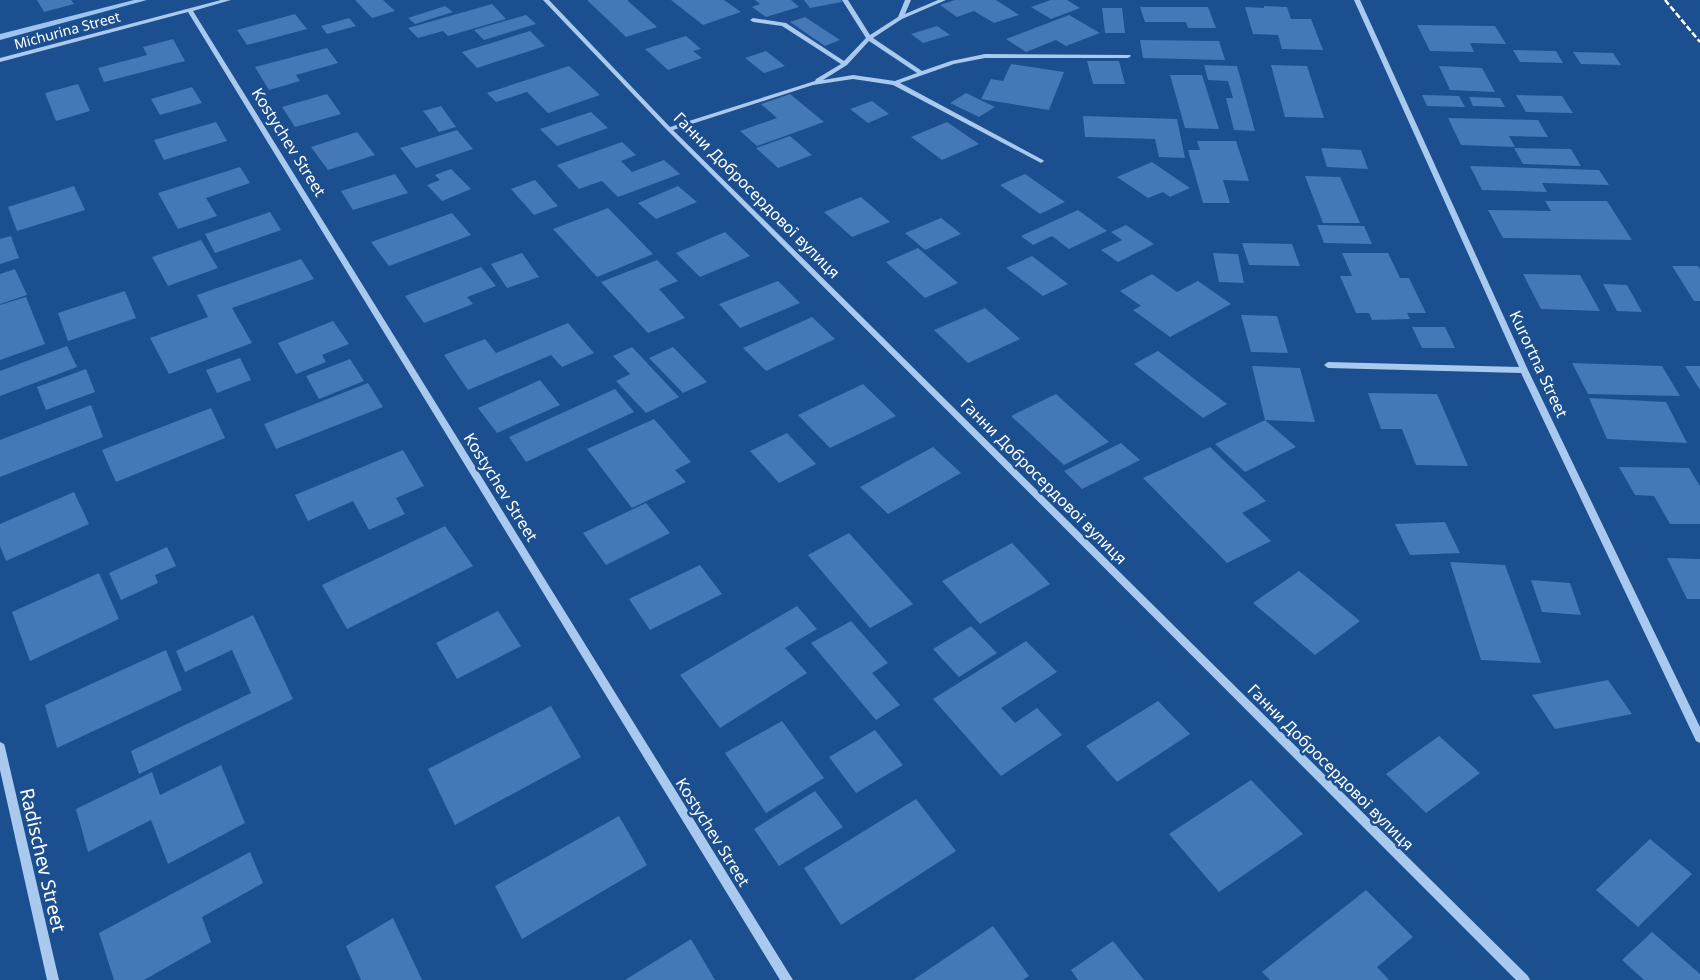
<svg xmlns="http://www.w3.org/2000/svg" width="1700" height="980" font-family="'Noto Sans',sans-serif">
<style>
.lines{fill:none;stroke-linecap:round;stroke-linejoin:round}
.stream{fill:#9cc4f0;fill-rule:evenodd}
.building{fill:#4478b7}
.minor{fill:#a9c9ee;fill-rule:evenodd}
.rail{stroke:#fff;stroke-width:2.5;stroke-dasharray:6 2.5;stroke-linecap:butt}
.labels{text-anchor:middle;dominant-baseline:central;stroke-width:5;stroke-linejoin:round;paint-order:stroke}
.far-street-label{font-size:14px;fill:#fff;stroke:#1b4f8f}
.street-label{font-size:16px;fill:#fff;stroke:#1b4f8f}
.near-street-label{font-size:19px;fill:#fff;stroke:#1b4f8f}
</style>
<rect width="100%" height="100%" fill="#1b4f8f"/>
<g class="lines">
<!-- stream -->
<path class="stream" d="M134,0H147L0,40V34Z"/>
</g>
<!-- building -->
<path class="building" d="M37,0H71L74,4L44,12Z
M355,0H383L395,11L372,18Z
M587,0H627L657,27L626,37Z
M671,0H724L741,12L703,25Z
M755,0H791L799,7L766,17L752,7L760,4Z
M804,0H841L842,2L810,8Z
M955,0H996L1019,15L994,23L974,11L957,17L940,5Z
M1051,0H1067L1080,8L1051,19L1031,7Z
M492,4L506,19L448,36L443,31L418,38L408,28Z
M445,6L453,12L415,24L408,18Z
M1264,6L1287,7L1291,19H1311L1323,50L1282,49L1278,35L1253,34L1245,7L1264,8Z
M1140,7H1208L1216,28H1188L1186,22H1145Z
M1102,8H1122L1125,33H1105Z
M295,14L307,29L247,45L237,30Z
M526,15L536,24L484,40L474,30Z
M1069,15L1100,33L1066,46L1056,40L1026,52L1006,39Z
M805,17L840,40L825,46L790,22Z
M349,18L356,26L327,34L321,26Z
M1417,25L1495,26L1506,44L1470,43L1474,52L1430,51Z
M937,26L950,35L923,43L911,34Z
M530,31L545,46L477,68L462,52Z
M686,36L701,49L693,51L702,58L668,70L645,49Z
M173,39L185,61L104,82L98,68L147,55L143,47Z
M1140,40L1219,41L1225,60L1143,58Z
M327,48L338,63L296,75L300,81L269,90L255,67Z
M1513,50L1556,51L1563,63L1520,62Z
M766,51L785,66L764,73L745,58Z
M1573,52L1613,53L1621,65L1581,64Z
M1087,61H1119L1125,84H1093Z
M1011,64L1064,72L1049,110L981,99L991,79L1003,81Z
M1204,65L1237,66L1255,131L1234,130L1226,98H1233L1228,81L1208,80Z
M1271,65L1307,66L1324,118L1285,117Z
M569,66L600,95L548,113L527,92L496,102L487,93Z
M1439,66L1482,68L1495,92L1450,90Z
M1170,75H1202L1219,129L1185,128Z
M78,84L90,111L56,121L45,93Z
M192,87L202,103L160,115L151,99Z
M966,93L995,107L979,117L950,103Z
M327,94L341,114L295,127L282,107Z
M790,94L824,122L757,146L740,131L777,118L761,104Z
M1422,95L1459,96L1465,107L1427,106Z
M1516,95L1562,96L1573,113L1526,112Z
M1469,97L1500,98L1505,107L1473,106Z
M872,101L889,114L868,123L850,109Z
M441,106L456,127L439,132L423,111Z
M591,112L608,128L557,146L540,129Z
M1083,116L1177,119L1185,158L1159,157L1155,139L1085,137Z
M1448,118L1538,120L1548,137L1509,136L1515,147L1461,145Z
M216,122L227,141L164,160L154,140Z
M947,122L979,144L942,160L911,137Z
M457,130L473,149L416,168L400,148Z
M357,132L375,155L328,170L311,147Z
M790,136L812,155L778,168L756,148Z
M1197,141H1236L1249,181L1223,180L1230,203H1203L1188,150H1200Z
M622,142L636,155L621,161L632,172L664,160L680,174L618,197L602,181L579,189L557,165Z
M1321,148L1361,150L1368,169L1327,167Z
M1514,148L1571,149L1581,166L1523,164Z
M1152,162L1190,188L1170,197L1163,192L1148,198L1117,177Z
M1470,166L1599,170L1609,185L1542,183L1547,192L1482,190Z
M240,167L250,183L206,198L217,216L178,229L158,193Z
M451,169L471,189L442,201L427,185L440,180L435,175Z
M395,174L408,193L353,210L341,191Z
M1025,174L1065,202L1040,214L1000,185Z
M1305,176L1340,177L1360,223H1323Z
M535,180L558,206L534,215L511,189Z
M74,186L85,210L17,231L8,207Z
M678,186L697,202L656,219L638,203Z
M861,197L890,222L852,237L824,212Z
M1545,201H1607L1632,240L1503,238L1488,210L1551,211Z
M608,208L653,254L597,277L553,229Z
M1078,210L1107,231L1069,249L1052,236L1033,245L1021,236Z
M270,212L281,230L215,253L205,234Z
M452,213L471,235L389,266L371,242Z
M941,218L961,234L925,250L905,233Z
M1126,225L1154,244L1118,262L1101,250L1122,240L1111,232Z
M1317,225L1364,226L1372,244L1324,243Z
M725,232L750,256L700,277L676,253Z
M11,236L19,258L0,264V239Z
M201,240L218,268L168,286L152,257Z
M1242,243L1292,244L1300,266L1249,265Z
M918,248L958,283L925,298L886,262Z
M522,253L539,277L507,288L491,264Z
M1213,253L1238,254L1244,283L1219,282Z
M1342,253H1388L1400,278H1409L1426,313H1407L1410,319L1372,320L1369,313H1356L1340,276H1352Z
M1032,256L1068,284L1043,296L1006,268Z
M301,259L314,279L232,308L252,343L169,374L150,338L208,317L197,295Z
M657,260L678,281L659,289L685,318L648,333L601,282Z
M1672,266H1698L1700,269V301H1694Z
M481,267L496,286L467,297L473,304L424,323L405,296Z
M15,269L27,295L0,304V274Z
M1152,274L1177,292L1198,281L1231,304L1170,337L1133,310L1141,306L1120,291Z
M1523,274L1580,275L1600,311L1541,309Z
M778,281L800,303L740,328L719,304Z
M1603,284L1627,285L1642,312L1617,311Z
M125,291L136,318L68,341L58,313Z
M26,297L45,344L0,360V305Z
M985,308L1020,339L968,363L934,330Z
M1241,315L1277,316L1288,353L1251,352Z
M812,317L835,339L766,371L743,348Z
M333,321L349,344L322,355L326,362L296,374L278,343Z
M568,323L594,353L562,367L551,355L468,390L444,355L485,339L496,353Z
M1412,327H1445L1455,348H1422Z
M67,346L77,367L0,396V371Z
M632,347L679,397L646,413L616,381L630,374L613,356Z
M673,347L707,382L683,393L649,358Z
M1158,351L1227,404L1203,418L1134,364Z
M240,358L251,380L217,393L206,370Z
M350,359L364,381L319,399L306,376Z
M1572,363L1662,366L1680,396L1588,394Z
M1252,366L1300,368L1315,422L1265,420Z
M1685,366H1700V390Z
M86,369L95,392L46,410L37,387Z
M540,380L560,405L497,433L478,408Z
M368,383L383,407L276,449L264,424Z
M863,384L896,416L830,448L798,415Z
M615,389L634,412L526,462L509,437Z
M1368,393L1437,394L1468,466L1416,465L1402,429H1381Z
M1056,394L1109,442L1064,465L1011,416Z
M1589,398L1666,402L1687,443L1607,439Z
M91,405L103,437L0,477V440Z
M211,408L225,438L116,482L102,450Z
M654,419L691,462L675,470L686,482L632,508L587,449Z
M1265,420L1296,447L1245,472L1215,444Z
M787,433L816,464L779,483L750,451Z
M1121,443L1140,460L1082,489L1064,471Z
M933,447L961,473L888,514L860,487Z
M1210,447L1266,501L1242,513L1271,541L1227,563L1143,478Z
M403,450L424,486L396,498L405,514L369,530L353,501L308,521L295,495Z
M1619,467L1689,468L1700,486V524H1670L1654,496L1635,495Z
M74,492L89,524L6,561L0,546V524Z
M646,503L670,533L606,565L583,533Z
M1445,522L1460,553L1410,555L1395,524Z
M445,526L473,566L347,629L322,585Z
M849,533L913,604L870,628L808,555Z
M1012,543L1050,584L980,624L942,581Z
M167,547L176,566L155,575L158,583L121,600L109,573Z
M1667,558L1700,559V599H1687Z
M1450,562L1505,565L1541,663L1481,660Z
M700,565L722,594L650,630L629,599Z
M1299,571L1360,621L1315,655L1253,603Z
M99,573L119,619L30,661L12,612Z
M1531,580L1570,583L1581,615L1542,612Z
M797,606L817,629L785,648L807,673L720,728L680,675Z
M498,611L521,646L457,679L436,643Z
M253,615L293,699L139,774L131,751L251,693L232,650L185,672L176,651Z
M851,621L888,663L872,673L900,705L876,720L811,643Z
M971,626L997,653L959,677L933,649Z
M1026,641L1057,672L1001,708L1015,723L1037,708L1062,735L1001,776L933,699Z
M166,650L182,690L57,748L45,705Z
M1608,680L1632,714L1555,729L1532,695Z
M1158,701L1190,734L1117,782L1086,746Z
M551,706L581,757L455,825L428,769Z
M782,721L824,778L766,813L725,753Z
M875,730L903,765L856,793L829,757Z
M1439,736L1480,773L1426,813L1386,774Z
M221,765L245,823L168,864L151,820L88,852L76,809L152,772L160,795Z
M1251,780L1303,834L1219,892L1169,834Z
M815,791L843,827L779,866L754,829Z
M916,799L956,851L841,925L804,868Z
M619,816L647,865L522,939L495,886Z
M1650,839L1692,874L1638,927L1596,890Z
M250,852L263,883L202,917L211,942L144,980H114L99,933Z
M1366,890L1413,937L1377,967L1389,980H1270L1262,972Z
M393,918L422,980H361L346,946Z
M993,926L1029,976L1023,980H913Z
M1652,932L1700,974V980H1644L1622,960Z
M691,939L715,980H625Z
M1113,941L1144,980H1078L1071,970Z"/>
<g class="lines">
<!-- minor -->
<path class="minor" d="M221,0H231L193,11L793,980H780L188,12L0,62V58Z
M543,0H549L670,127L815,81L816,79L841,64L782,26L753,22L750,20L753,18L786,23L844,61L866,38L842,0H848L870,35L898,17L905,0H911L905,14L938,0H946L902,19L873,38L922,71L951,61L985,54L1130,55L1131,56L1128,58H985L954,64L900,83L1043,160L1044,161L1041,163L893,85L853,79L813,85L673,130L1528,976L1530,980H1516L667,130ZM869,41L917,73L895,81L853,75L823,80L847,65Z
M1354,0H1360L1528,370L1700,727V743L1696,741L1521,373L1328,368L1324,365L1328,362L1519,367Z
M0,742L4,744L5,747L59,980H47L0,770Z"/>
<!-- rail -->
<path class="rail" d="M1665,0L1700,42"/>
</g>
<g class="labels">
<!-- far-street labels -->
<g class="far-street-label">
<text transform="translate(67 30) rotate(-15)">Michurina Street</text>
</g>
<!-- street labels -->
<g class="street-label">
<text transform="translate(289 142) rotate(58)">Kostychev Street</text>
<text transform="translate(757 195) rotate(45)">Ганни Добросердової вулиця</text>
<text transform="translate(1539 364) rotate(65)">Kurortna Street</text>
<text transform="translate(1044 481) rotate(45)">Ганни Добросердової вулиця</text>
<text transform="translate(501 487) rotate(58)">Kostychev Street</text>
<text transform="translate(1331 767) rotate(45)">Ганни Добросердової вулиця</text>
<text transform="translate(713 832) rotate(58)">Kostychev Street</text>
</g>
<!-- near-street labels -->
<g class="near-street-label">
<text transform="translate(43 860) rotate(77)">Radischev Street</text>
</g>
</g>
</svg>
